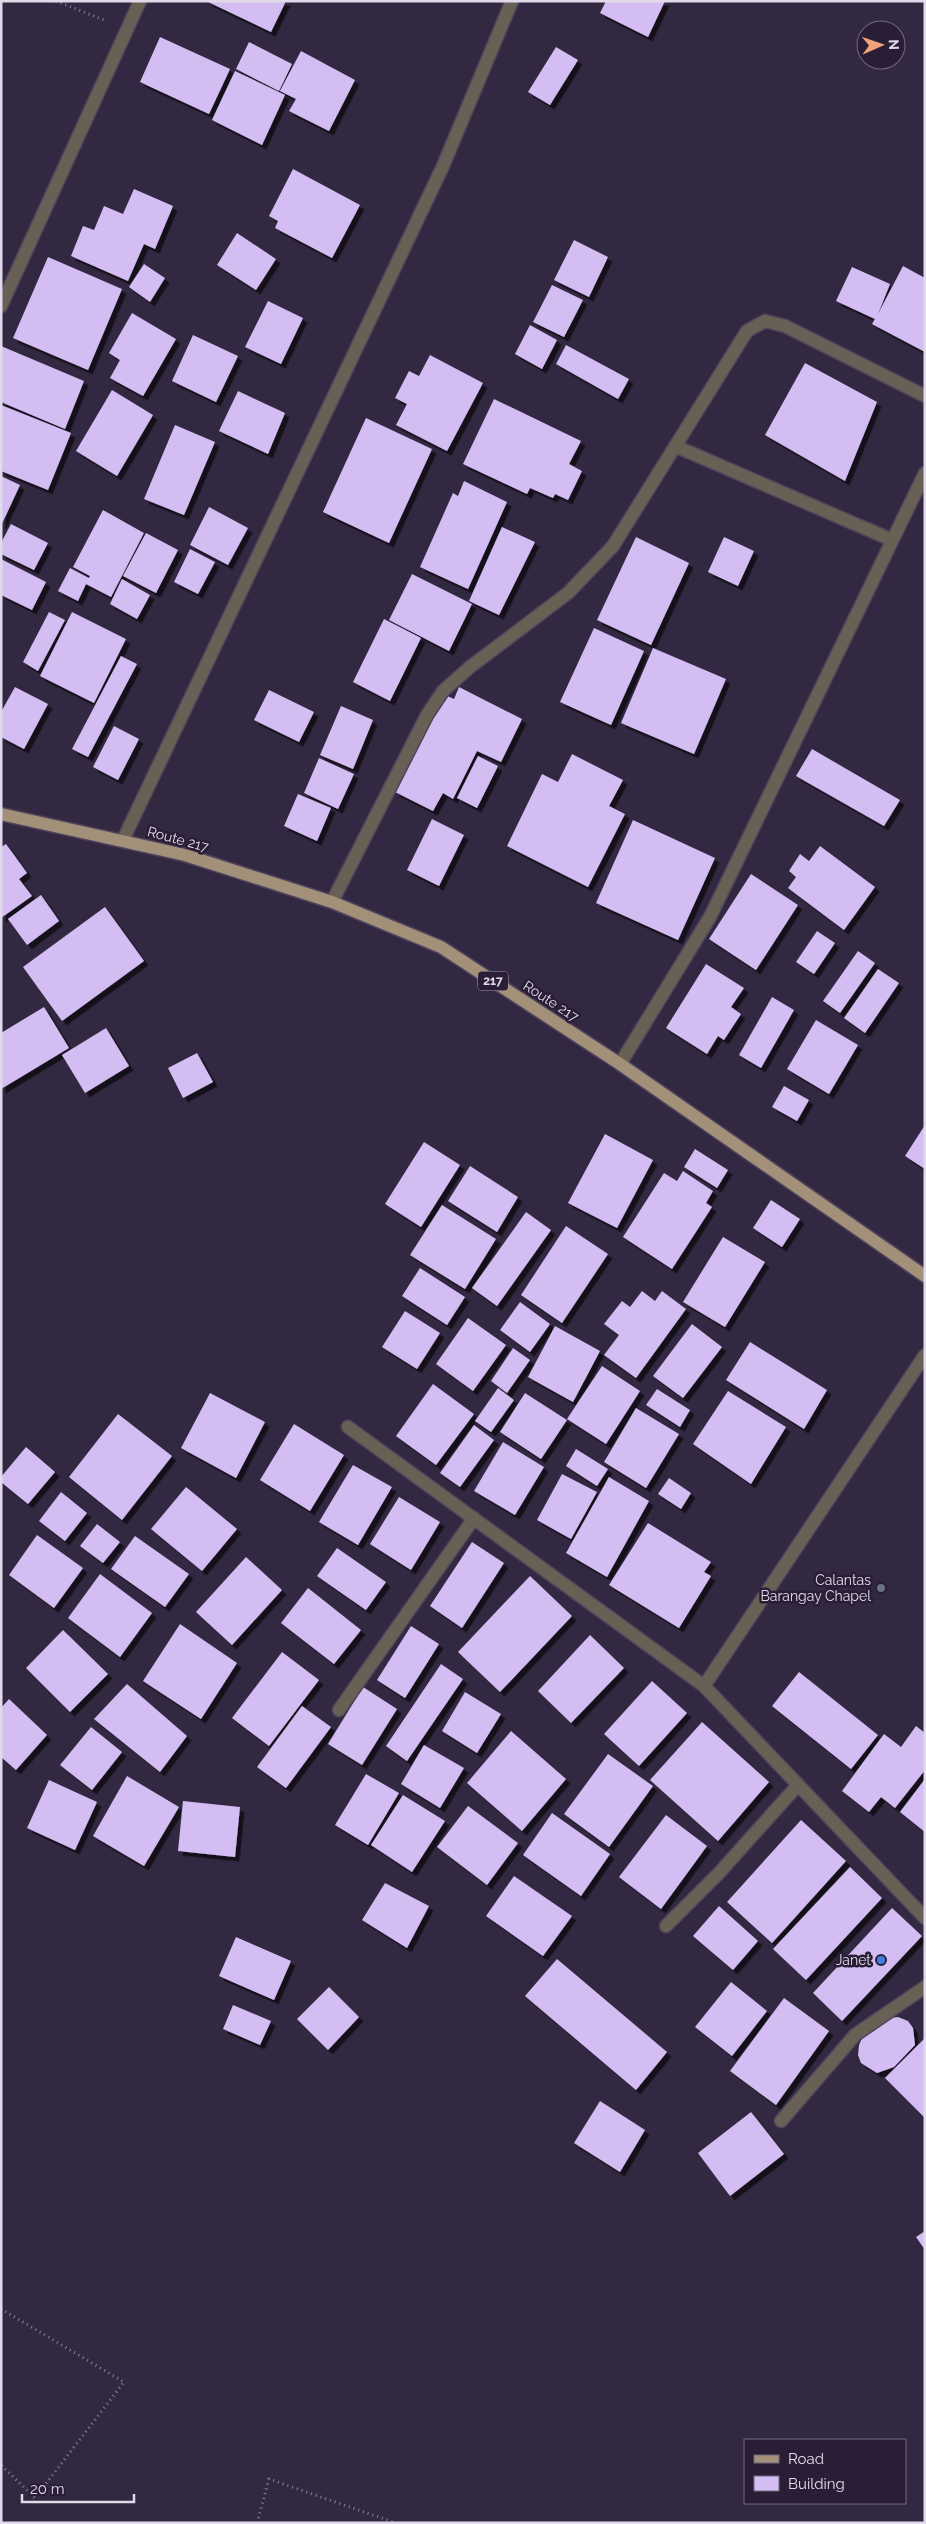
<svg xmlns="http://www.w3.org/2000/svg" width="926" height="2524" font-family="Raleway,sans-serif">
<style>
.building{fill:#d3bdf2;filter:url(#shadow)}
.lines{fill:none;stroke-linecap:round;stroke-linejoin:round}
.minor-casing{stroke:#4f445c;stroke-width:15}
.primary-casing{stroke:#4f445c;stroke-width:15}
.path{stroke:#898095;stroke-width:3;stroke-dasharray:1 4;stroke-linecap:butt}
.minor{stroke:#696055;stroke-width:12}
.primary{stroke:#a29079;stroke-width:12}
.worship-dot{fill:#6b7280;stroke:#291e36;stroke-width:2}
.shop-dot{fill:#3f7fe0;stroke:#291e36;stroke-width:2}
.labels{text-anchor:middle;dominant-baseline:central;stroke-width:5;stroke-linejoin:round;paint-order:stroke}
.shield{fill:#291e36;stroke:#a9a2b4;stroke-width:1}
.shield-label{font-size:12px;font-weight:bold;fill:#e0daea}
.street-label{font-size:14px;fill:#e0daea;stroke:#291e36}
.poi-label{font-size:14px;fill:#e0daea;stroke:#291e36;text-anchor:end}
</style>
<defs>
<filter id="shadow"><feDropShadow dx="4.5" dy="4.5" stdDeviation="0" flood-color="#0009"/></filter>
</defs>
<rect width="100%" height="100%" fill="#332841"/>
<!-- building -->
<path class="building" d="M206,1H286L271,32Z
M606,1H665L648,37L600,13Z
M160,37L230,69L209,114L140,82Z
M249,42L292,64L279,91L236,69Z
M556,47L578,60L550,105L528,92Z
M301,51L355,80L329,131L289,111L296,99L280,91Z
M235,71L285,95L262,145L212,120Z
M293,169L360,205L332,258L275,228L278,221L269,216Z
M134,189L173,206L155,249L144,244L128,281L71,256L83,226L94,230L104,206L123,214Z
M237,233L276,259L256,290L217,265Z
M574,240L608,257L589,297L554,280Z
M48,257L122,289L88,370L13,338Z
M144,264L165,278L150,302L129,287Z
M903,266L925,278V352L872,324L875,319L836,301L852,267L890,284L878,314Z
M552,285L583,300L564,337L533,322Z
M268,301L303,318L281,364L245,347Z
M132,313L176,339L143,396L110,378L120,360L109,353Z
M530,325L557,340L542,369L515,354Z
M193,335L238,356L216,402L172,381Z
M566,345L629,379L618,399L556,364Z
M1,346L84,381L65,429L1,402Z
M430,355L483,383L447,451L396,425L407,404L395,398L409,371L419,376Z
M805,363L877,402L845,481L765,435Z
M112,390L153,415L117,476L76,451Z
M238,391L285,413L268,454L219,431Z
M494,399L581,441L569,464L582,471L568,500L555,494L553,498L530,488L527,494L463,464Z
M1,405L71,433L48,490L1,471Z
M366,418L432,449L389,543L323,512Z
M175,425L215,442L184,515L144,499Z
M1,476L20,485L1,526Z
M464,481L507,502L468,589L420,567L453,493L458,496Z
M209,507L248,528L228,565L190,545Z
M103,510L144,533L111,597L86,584L78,601L58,591L70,568L89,578L90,576L73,567Z
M11,524L48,543L34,570L1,554V543Z
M502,527L535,542L499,615L469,601Z
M146,533L178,550L156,593L123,576Z
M636,537L689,563L651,645L597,620Z
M724,537L754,551L738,586L708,572Z
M190,549L215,562L198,594L174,582Z
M1,559L46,582L32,610L1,595Z
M412,574L472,604L449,651L389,620Z
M122,579L150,595L137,619L110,604Z
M49,612L65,620L38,671L23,662Z
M72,612L126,639L94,703L40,676Z
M384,619L421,638L390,701L353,682Z
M594,628L644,651L611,725L560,702Z
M653,648L726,679L694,754L621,723Z
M121,656L137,664L88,757L72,749Z
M15,687L48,704L24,749L1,737V712Z
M459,687L522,719L501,762L477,751L453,799L443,793L433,811L395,792L443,694L454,699Z
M269,690L314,712L299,742L254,720Z
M341,706L373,720L353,769L320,755Z
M114,726L139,739L118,780L93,767Z
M812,749L900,800L884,826L796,776Z
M572,754L623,780L609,806L625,814L588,887L507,846L542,774L558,782Z
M478,756L498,766L477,808L457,798Z
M319,758L354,774L338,809L304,793Z
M298,794L331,808L317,841L284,826Z
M432,819L464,835L439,886L407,870Z
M633,820L715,858L678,940L596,903Z
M6,844L27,873L19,879L32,896L1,918V847Z
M820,846L875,887L844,930L788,888L796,877L789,871L800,854L809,861Z
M751,874L798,905L756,970L709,939Z
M41,895L59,921L27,945L8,919Z
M105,907L144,961L62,1021L23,967Z
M817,931L835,943L814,974L796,962Z
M858,951L875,963L840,1013L823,1001Z
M706,964L744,988L731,1007L741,1014L724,1040L718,1036L707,1054L666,1028Z
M878,969L899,983L865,1033L844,1018Z
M772,997L794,1010L761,1068L739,1055Z
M44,1007L69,1048L1,1089V1033Z
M816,1020L858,1045L829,1094L787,1069Z
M106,1028L129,1066L85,1093L62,1055Z
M197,1053L213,1082L183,1098L168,1068Z
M784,1086L809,1100L797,1121L772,1107Z
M925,1125V1169L905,1156Z
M605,1134L653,1160L617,1228L568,1203Z
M424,1142L460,1165L421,1227L385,1204Z
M695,1149L728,1170L717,1188L684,1167Z
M470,1166L518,1197L497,1232L448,1201Z
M683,1171L713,1191L706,1203L712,1207L672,1269L623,1237L664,1173L677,1181Z
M771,1200L800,1219L782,1247L753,1228Z
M442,1205L496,1239L465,1289L410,1255Z
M526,1212L551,1230L497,1306L472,1288Z
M566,1226L608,1254L562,1323L521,1295Z
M723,1237L765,1262L725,1327L683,1302Z
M420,1268L465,1297L447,1325L402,1296Z
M642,1291L655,1301L662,1291L686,1309L636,1378L604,1355L619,1335L604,1324L622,1301L630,1307Z
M520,1302L550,1324L530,1352L500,1330Z
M405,1311L440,1333L417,1369L382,1347Z
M468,1318L506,1345L473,1391L436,1364Z
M692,1324L722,1347L683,1398L653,1376Z
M555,1326L600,1351L573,1402L528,1377Z
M750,1342L827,1390L804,1429L726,1380Z
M513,1348L530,1360L507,1393L491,1381Z
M602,1366L640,1391L606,1444L567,1419Z
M433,1384L474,1414L436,1465L396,1436Z
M498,1388L514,1400L491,1432L475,1421Z
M657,1389L690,1410L680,1427L646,1405Z
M728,1391L786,1427L751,1484L693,1444Z
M210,1393L265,1422L236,1478L181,1448Z
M525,1393L567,1420L541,1459L500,1432Z
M636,1408L679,1434L646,1488L604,1462Z
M118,1414L172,1456L122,1520L69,1477Z
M294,1424L344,1455L310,1511L260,1480Z
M474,1425L494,1440L460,1487L440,1473Z
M503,1442L544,1467L515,1515L474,1491Z
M26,1447L55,1472L28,1504L1,1482V1477Z
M576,1449L608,1469L597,1486L566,1466Z
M353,1465L392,1487L358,1545L319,1522Z
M562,1474L597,1492L571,1539L537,1520Z
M609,1477L649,1501L607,1577L566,1553Z
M669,1478L691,1493L681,1509L658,1494Z
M186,1487L237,1529L202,1571L151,1529Z
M61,1492L87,1513L65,1541L39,1521Z
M399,1497L440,1522L411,1570L370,1544Z
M648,1523L711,1562L704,1572L711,1576L679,1628L609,1585Z
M97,1524L120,1542L103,1563L80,1546Z
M37,1535L83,1568L54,1608L9,1575Z
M135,1536L189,1574L165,1607L111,1569Z
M472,1542L504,1563L462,1628L430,1606Z
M337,1548L386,1582L366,1610L317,1576Z
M246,1557L282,1590L232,1645L196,1612Z
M100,1574L152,1613L120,1657L68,1618Z
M530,1576L572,1616L500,1692L458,1652Z
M308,1588L361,1630L334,1664L281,1623Z
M180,1624L237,1663L201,1719L143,1681Z
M411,1626L439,1644L405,1698L377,1680Z
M63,1630L108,1674L70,1712L26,1668Z
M590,1635L624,1668L571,1723L538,1691Z
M282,1652L319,1680L269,1746L232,1718Z
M441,1664L463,1679L407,1761L386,1746Z
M799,1672L878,1735L851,1769L772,1706Z
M652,1681L687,1713L639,1766L604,1734Z
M127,1684L187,1736L160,1772L94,1719Z
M363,1687L397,1709L362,1765L328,1744Z
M465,1692L501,1714L477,1753L442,1731Z
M9,1699L47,1735L16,1770L1,1757V1708Z
M302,1706L331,1727L286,1788L257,1767Z
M702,1722L769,1782L718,1841L650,1780Z
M916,1726L925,1733V1770L895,1808L881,1797L869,1812L842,1791L884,1734L901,1747Z
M91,1727L122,1752L92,1790L60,1765Z
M511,1731L566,1779L522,1831L467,1783Z
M424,1745L464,1768L440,1808L401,1784Z
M608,1754L653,1786L609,1847L564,1814Z
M366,1774L399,1793L368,1845L335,1825Z
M127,1776L179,1807L144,1866L93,1836Z
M925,1779V1832L900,1812Z
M49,1780L97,1802L75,1850L27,1828Z
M403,1795L445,1821L412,1872L371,1845Z
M183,1801L240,1807L235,1857L178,1851Z
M468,1806L518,1843L487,1885L437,1847Z
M552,1813L610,1854L581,1896L523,1855Z
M666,1815L707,1846L661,1909L619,1877Z
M801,1820L846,1861L772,1943L727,1902Z
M850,1867L882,1898L806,1980L773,1949Z
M514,1876L572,1916L543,1956L486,1916Z
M385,1883L429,1906L407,1948L362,1920Z
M719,1906L758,1941L733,1970L693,1936Z
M892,1908L922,1936L842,2021L813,1993Z
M236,1937L291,1961L274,2000L219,1976Z
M557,1959L667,2052L636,2090L525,1996Z
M731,1982L767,2011L732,2056L695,2027Z
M329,1987L359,2017L328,2050L297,2019Z
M784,1998L829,2031L776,2105L730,2071Z
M233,2005L271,2021L260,2045L223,2029Z
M898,2017L908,2021L913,2028L915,2045L894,2067L877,2073L861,2063L858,2055L859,2045L866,2029L884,2019Z
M925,2038V2118L885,2078Z
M600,2101L645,2130L620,2172L574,2143Z
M751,2112L784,2154L730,2196L698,2153Z
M925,2231V2250L916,2237Z"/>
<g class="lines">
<defs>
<path id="minor" d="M1,306L140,1
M675,446L892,540
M123,840L443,166L512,1
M332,902L427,715L443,691L470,667L568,593L613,546L747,331L765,321L785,326L925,396
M620,1064L710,917L925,473
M925,1355L704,1686L925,1918
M348,1427L704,1686
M339,1710L474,1518
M666,1926L719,1873L798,1785
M781,2121L855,2035L925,1987"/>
<path id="primary" d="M1,814L185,855L332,902L441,947L620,1064L925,1276"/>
</defs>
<!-- minor casing -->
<use href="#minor" class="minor-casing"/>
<!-- primary casing -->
<use href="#primary" class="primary-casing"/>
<!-- path -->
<path class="path" d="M56,1L104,20
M1,2309L124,2382L35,2498L1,2465
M257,2523L269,2479L396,2523"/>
<!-- minor -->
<use href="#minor" class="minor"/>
<!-- primary -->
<use href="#primary" class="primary"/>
</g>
<!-- markers -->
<circle class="worship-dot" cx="881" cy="1588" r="5"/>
<circle class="shop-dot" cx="881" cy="1960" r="5"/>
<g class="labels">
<!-- shield labels -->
<rect class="shield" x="478" y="971.5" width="30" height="19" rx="4"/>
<g class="shield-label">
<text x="493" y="981">217</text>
</g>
<!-- street labels -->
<g class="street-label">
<text transform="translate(178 839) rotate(15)">Route 217</text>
<text transform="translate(551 1001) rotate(33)">Route 217</text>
</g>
<!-- poi labels -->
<g class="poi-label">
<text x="871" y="1580">Calantas<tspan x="871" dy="16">Barangay Chapel</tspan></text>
<text x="871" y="1960">Janet</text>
</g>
</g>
<!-- border -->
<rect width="926" height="2524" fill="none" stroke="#e0daea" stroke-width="5"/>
<!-- legend -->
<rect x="744" y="2439" width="162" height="65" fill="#291e36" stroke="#72697e"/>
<rect x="754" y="2455" width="25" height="8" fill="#a29079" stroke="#72697e"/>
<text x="788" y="2464" font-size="15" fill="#e0daea">Road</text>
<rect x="754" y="2476" width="25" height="15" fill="#d3bdf2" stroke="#72697e"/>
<text x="788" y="2489" font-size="15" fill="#e0daea">Building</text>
<!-- north arrow -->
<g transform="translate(881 45) rotate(88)"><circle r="24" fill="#291e36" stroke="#72697e"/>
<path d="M0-4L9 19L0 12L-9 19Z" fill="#f0a278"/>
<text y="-8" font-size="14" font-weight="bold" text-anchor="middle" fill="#e0daea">N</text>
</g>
<!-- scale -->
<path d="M22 2494v8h112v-8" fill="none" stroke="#e0daea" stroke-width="2.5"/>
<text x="30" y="2494" font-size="15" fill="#e0daea" stroke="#291e36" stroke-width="4" paint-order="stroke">20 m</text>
</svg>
